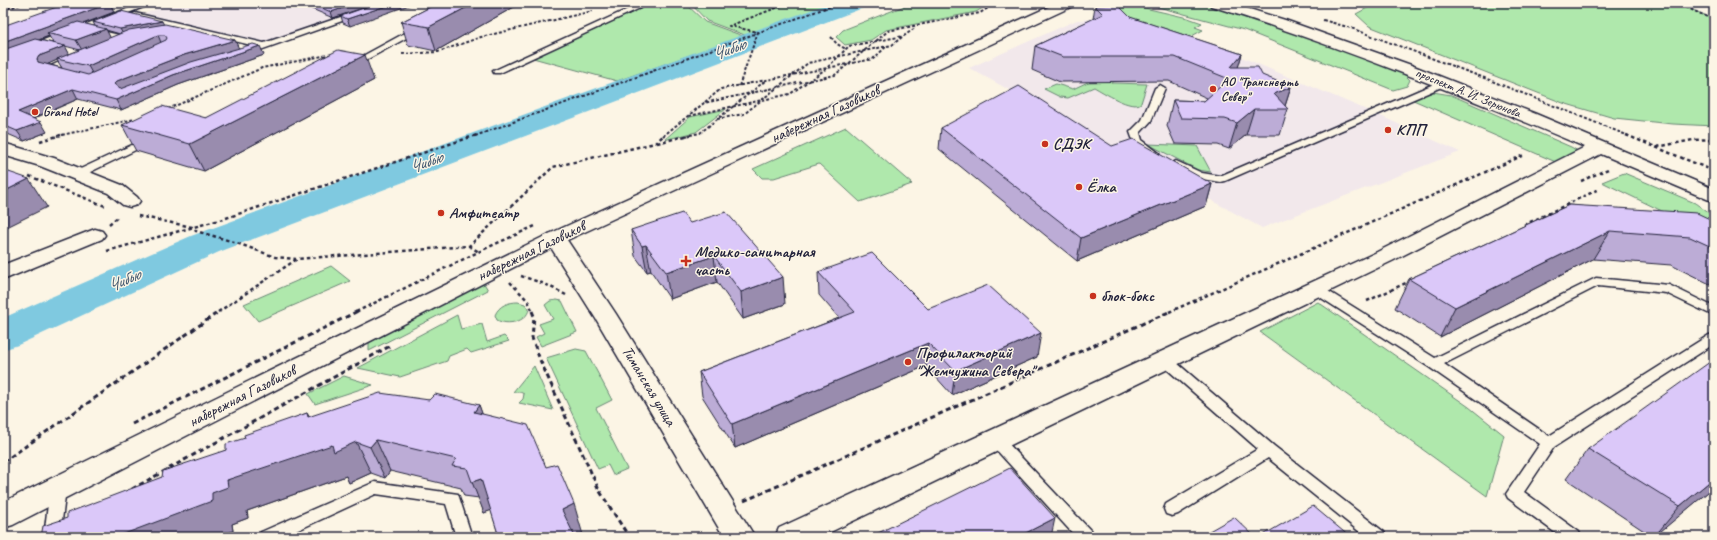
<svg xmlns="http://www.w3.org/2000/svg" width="1717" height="540" font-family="Caveat,sans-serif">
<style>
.built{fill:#f2e8eb}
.green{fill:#afe8ac;stroke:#688574}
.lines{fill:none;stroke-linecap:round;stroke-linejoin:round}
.river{fill:#7fc9e0;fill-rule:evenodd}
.service-casing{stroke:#22223b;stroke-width:3}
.minor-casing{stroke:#22223b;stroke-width:3}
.secondary-casing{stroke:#22223b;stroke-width:3}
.path-far2{stroke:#22223b;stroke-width:2;stroke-dasharray:3 2;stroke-linecap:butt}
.path-far1{stroke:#22223b;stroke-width:2.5;stroke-dasharray:3.5 3;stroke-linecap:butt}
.path{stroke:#22223b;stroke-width:3;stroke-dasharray:5 3.5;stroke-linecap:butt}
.service{fill:#fcf5e5;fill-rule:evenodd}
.minor{fill:#fcf5e5;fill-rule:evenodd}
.secondary{fill:#fcf5e5;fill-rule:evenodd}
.wall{fill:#bcacd6;stroke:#22223b;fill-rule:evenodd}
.shaded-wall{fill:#998cae;stroke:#22223b}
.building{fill:#dbc8f9;stroke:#22223b}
.poi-dot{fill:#c8321e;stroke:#fcf5e5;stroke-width:1.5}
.labels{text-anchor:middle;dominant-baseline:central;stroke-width:3;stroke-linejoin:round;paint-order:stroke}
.far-poi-label{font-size:13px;font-weight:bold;fill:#22223b;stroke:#fcf5e5;text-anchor:start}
.far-street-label{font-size:13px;fill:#22223b;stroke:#fcf5e5}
.street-label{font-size:16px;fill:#22223b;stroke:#fcf5e5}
.poi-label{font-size:16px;font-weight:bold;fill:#22223b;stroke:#fcf5e5;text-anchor:start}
.water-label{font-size:17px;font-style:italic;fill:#3e546d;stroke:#fcf5e5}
</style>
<rect width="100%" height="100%" fill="#fcf5e5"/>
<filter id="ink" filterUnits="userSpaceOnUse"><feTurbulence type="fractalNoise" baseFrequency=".025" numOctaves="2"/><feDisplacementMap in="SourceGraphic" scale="8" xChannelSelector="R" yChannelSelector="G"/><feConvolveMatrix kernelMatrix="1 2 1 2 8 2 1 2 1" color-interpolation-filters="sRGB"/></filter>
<g filter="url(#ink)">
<!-- built -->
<path class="built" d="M173,3H378L270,43L144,14Z
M1114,18L1239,56L1374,113L1460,152L1262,228L969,68L1077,20Z"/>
<!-- green -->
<path class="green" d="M653,3H685L705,22L743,36L617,81L533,58Z
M690,3H845L750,37L707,21Z
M912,3H991L976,12L886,30L871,40L845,45L836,37L843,30Z
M1123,3L1188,18L1202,23L1195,27L1203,30L1188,38L1116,17Z
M1143,3H1207L1256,18L1388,64L1405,75L1410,80L1407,86L1393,90L1244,30Z
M1372,3H1676L1714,19V126L1673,124L1614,118L1563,103L1369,26L1356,14L1371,6Z
M1107,73L1112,83L1147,84L1141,103C1132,111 1103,92 1094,87L1068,98L1060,97L1044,89L1056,84L1073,89Z
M1433,92L1451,95L1571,147L1578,151L1558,163L1411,99Z
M726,109L696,132L664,140L690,117Z
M846,127L912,184L860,202L819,164L774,178H762L753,169Z
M1148,144L1197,146L1211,172L1198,170Z
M1624,173L1695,203L1714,217V226H1693L1602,182Z
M331,266L350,281L258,321L244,304Z
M482,280L488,290L369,351V339Z
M557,300L562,301L577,332L541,346L536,337L544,333L539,324L553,319L545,305L550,301Z
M518,302L525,304L529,309C527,322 507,326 497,320L495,315C499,305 509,302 518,302Z
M1318,302L1469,407L1504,435L1487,496L1260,332Z
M457,315L461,329L482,324L487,342L504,336L509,341L471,353L467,349L449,356L447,361L400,377L358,368Z
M576,349L586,351L612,400L596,408L627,469L613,475L608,465L598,469L546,358Z
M534,366L553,410L519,403L523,399L524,394L520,392H513Z
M344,376L373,385L315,404L308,394Z"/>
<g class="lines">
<!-- river -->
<path class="river" d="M830,3H867L863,8L219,252L18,345L3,350V318L191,236Z"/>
<defs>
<path id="service" d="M143,3H154L3,61V55Z
M382,3H393L246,55L242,52L255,46L181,28L161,33H158V29L171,26L132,17L131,15L135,13L264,43Z
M641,3H651L500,73H494L493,71Z
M416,27H422L423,29L355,66L352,67L348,64Z
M90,29H93L128,37L129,39L125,41H122L90,33Z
M75,55L79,58L78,60L57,68L61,71L60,73L48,72L44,69Z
M1443,80L1446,81L1447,83L1446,85L1225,181L1221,182L1195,178L1171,164L1176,161L1202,173L1220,176Z
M1160,85L1165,88L1151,121L1140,133L1142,140L1159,153L1154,156L1134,143L1130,132L1142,120L1155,88Z
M149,137L152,138L154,140L152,142L82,176L78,177L73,174L74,172Z
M1596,278L1669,285L1714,307V316L1666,293L1598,286L1444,364L1549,436L1709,335L1714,334V344L1554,447L1524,492L1579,532L1581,537H1561L1508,498L1506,494L1540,444L1429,367L1312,292L1310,289L1312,286H1320L1435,358Z
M1165,355L1170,357L1274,446L1384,532L1386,537H1366L1268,458L1178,514L1172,516L1166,514L1164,509L1166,504L1258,449L1160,363L1158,360L1160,357Z
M997,435L1002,437L1092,532L1094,537H1076L992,445L990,441L992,437Z
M58,482L64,484L66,488L60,537H44L50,488L52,484Z
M375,482L458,494L472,537H456L446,504L376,494L283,537H259L261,532Z"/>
<path id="minor" d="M1209,3H1230L1285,20L1411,65L1536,114L1714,189V202L1601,154L1392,261L820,537H775L779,528L1377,252L1585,147C1462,95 1339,46 1211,6Z
M3,143L54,158L122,185L137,197L140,201L137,205L130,207L123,205L108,193L40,166L3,155Z
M95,229L102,231L105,235L102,239L3,280V265Z
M556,232L563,234L616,314L755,537H724L596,319L545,238L549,234Z"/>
<path id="secondary" d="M1057,3H1075L1073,6L563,242L13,525L3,528V502L549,234Z"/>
</defs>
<!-- service casing -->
<use href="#service" class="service-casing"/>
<!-- minor casing -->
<use href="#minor" class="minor-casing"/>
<!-- secondary casing -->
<use href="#secondary" class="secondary-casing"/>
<!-- path-far2 -->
<path class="path-far2" d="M1677,3L1714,20
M3,10L25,3
M1323,20L1351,28L1487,79L1629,136
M831,37L837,44L846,49
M402,54L438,52L481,37L593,11
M739,86L758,32L729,26L789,3
M705,102L721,89L827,68L849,46L904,36L915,28
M168,109L262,68L333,54
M689,116L790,94L827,68L873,59L887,46
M717,119L744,114L808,63L892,45L902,37
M57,136L135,119
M475,136L839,3
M663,136L704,103L835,75L888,31L980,13L996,3
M685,136L700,133L765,81"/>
<!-- path-far1 -->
<path class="path-far1" d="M1626,135L1714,171
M40,141L61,135
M657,143L690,135
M1657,147L1693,140L1714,139
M29,176L105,206
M1581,181L1608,169
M138,216L192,227L196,231L234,242L275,257L296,259
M109,224L119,216
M1524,225L1599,189
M469,246L479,252
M107,251L223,219L477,135
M521,276L545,284L566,295
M510,282L528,301L533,312
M1367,301L1410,281
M218,312L297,259L469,246L553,167L655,143L664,135
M356,312L478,252L535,226
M1169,312L1524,155"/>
<!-- path -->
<path class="path" d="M532,311L534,316L532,338L540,360L599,490L629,537
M132,424L358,311
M3,462L220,311
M132,489L390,346
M744,501L1171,311"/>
<!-- service -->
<use href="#service" class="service"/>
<!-- minor -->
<use href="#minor" class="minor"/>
<!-- secondary -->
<use href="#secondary" class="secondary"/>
</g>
<!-- wall -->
<path class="wall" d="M110,3L114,12L83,24L95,26L93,22L164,25L239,48L264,55L178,85L121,110L78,99L33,119L47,132L24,141L3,132V26ZM106,30L120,34L110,38ZM49,36L53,43L39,40ZM65,46L80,50L69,54ZM57,60L62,68L47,64Z
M298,3H377L333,18Z
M378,3L350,26L343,23L341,16Z
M438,3H521L436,51L408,45L401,22Z
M1095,6L1242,54L1238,67L1291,87L1285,106L1288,109L1280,135H1246L1229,149L1218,145L1175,144L1167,126L1173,100L1204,101L1207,98L1169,81L1060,82L1032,70L1035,46L1093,19Z
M374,80L204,171L136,151L122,125L206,118Z
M941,128L1212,184L1206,206L1077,261L939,149Z
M1569,205L1714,221V286L1671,265L1593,259L1440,337L1395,308L1409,279Z
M690,223L785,304L743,319L717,282L670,299L651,271L647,272L635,256L631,230Z
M818,272L928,309L1037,357L952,395L926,366L735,448L702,396L699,372L839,318L819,295Z
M429,400L479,405L482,414L546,467L583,535L579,537H499L491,510L484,513L479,498L464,496L461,488L390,471L385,478L371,473L349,483L346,476L247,511L248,518L232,524L233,531L67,518L226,450L245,438L307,413L309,417Z
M1588,449L1714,487L1653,537L1566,479Z
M1204,534L1255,537H1203Z"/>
<!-- shaded-wall -->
<path class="shaded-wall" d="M110,3L114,12L54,35L47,33L49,36L3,53V42Z
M358,3H377L333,18L331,12Z
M395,3H415L350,26L347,19Z
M475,3H521L436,51L429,27Z
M162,21L165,27L123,34L120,29Z
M106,29L111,39L82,50L76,40Z
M158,35L162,45L93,75L88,66Z
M235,40L239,49L120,94L114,84L117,81L184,55Z
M65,46L70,55L57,59V60L44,66L38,62L37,59L39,56Z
M260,46L264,55L178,85L121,110L116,100L173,75Z
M1242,54L1235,78L1231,67Z
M365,55L374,80L204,171L190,144Z
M1291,87L1284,109L1274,94Z
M73,89L78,99L24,122L18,112Z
M1254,109L1246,135L1229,149L1237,123Z
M41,122L47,132L24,141L17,131Z
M29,179L47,207L3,229V192Z
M1212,184L1206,206L1077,261L1081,238Z
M1610,231L1593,259L1440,337L1455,307Z
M646,245L651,271L647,272L642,246Z
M714,256L717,282L670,299L666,272Z
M783,277L785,304L743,319L741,292Z
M1041,333L1037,357L952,395L955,371Z
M928,343L926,366L735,448L732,424Z
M479,405L490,435L474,412Z
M307,413L323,444L332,445L356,442L371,473L349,483L346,476L247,511L248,518L232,524L233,531L219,537H116L212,493L308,417Z
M376,440L390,471L385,478L370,447Z
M1714,478V487L1654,537L1680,506Z
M481,479L492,510L484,513L472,482Z
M574,504L583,535L579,537H571L562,510Z
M1055,518L1051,537H1018Z"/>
<!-- building -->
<path class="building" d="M68,3H110L3,42V26Z
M310,3H358L331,12Z
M378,3H395L347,19L341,16Z
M438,3H475L429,27L401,22Z
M1118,5L1130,17L1242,54L1231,67H1258L1262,75L1291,87L1274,94L1288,109H1254L1237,123L1225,119L1181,118L1173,100L1204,101L1229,79L1175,57H1063L1035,46L1103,14L1095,6Z
M121,11L162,21L120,29L93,22Z
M78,22L106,29L76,40L47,33Z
M165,24L235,40L184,55L117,81L114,84L120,89L191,62L253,44L260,46L173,75L116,100L73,89L18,112L41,122L17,131L3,125V50L35,39L65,46L39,56L37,59L38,62L88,75L166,40L167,38L165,35H158L88,66L57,59L129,30Z
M338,50L365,55L190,144L122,125L162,106L206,118Z
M1019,86L1112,146L1133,139L1212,184L1081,238L941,128Z
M3,170L29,179L3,192Z
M1569,205L1697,213L1714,221V248L1690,237L1610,231L1455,307L1409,279Z
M726,212L783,277L741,292L714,256L666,272L646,245L642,246L631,230L682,213L690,223Z
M872,253L928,309L988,285L1041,333L955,371L928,343L732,424L699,372L855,312L818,272Z
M1714,359V478L1680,506L1588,449Z
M380,393L429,400L435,394L479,405L474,412L528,425L546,467L557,464L574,504L562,510L575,537H499L481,479L472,482L467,468L452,466L456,459L376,440L370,447L356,442L334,452L332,445L227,480L228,487L212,493V501L116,537H41L43,526L67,518V513L162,477L163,471L226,450V444L245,438L244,435L307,413L308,417Z
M1010,468L1055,518L1018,537H870Z
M1313,506L1350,537H1260Z
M1234,517L1255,537H1207L1204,534Z"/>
</g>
<!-- markers -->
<g class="poi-dot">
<circle cx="1213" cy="89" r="4"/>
<circle cx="35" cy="112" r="4"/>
<circle cx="1388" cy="130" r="4"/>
<circle cx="1045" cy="144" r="4"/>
<circle cx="1079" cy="187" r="4"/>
<circle cx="441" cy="213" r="4"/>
<path d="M684 255h4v4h4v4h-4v4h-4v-4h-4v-4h4z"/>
<circle cx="1093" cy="296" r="4"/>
<circle cx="908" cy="362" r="4"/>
</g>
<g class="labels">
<!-- far-poi labels -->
<g class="far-poi-label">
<text x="1221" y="82">АО "Транснефть<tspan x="1221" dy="15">Север"</tspan></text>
<text x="43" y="112">Grand Hotel</text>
</g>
<!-- far-street labels -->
<g class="far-street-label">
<text transform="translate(1468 93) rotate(22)">проспект А. И. Зерюнова</text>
</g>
<!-- street labels -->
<g class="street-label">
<text transform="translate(825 114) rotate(-25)">набережная Газовиков</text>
<text transform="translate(531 251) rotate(-26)">набережная Газовиков</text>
<text transform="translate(649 386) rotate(59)">Тиманская улица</text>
<text transform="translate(242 396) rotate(-27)">набережная Газовиков</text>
</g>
<!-- poi labels -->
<g class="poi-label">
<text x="1396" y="130">КПП</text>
<text x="1053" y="144">СДЭК</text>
<text x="1087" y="187">Ёлка</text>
<text x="449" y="213">Амфитеатр</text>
<text x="695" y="252">Медико-санитарная<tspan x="695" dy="18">часть</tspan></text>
<text x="1101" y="296">блок-бокс</text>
<text x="916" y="353">Профилакторий<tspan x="916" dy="18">"Жемчужина Севера"</tspan></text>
</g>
<!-- water labels -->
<g class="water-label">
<text transform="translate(729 49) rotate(-20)">Чибью</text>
<text transform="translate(426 162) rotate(-20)">Чибью</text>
<text transform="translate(124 280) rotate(-24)">Чибью</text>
</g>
</g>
<!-- margin -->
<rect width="1717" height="540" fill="none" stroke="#fcf5e5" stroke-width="16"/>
<rect x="8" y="8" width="1701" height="524" fill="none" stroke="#22223b" stroke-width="1.5" filter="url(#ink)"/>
</svg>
